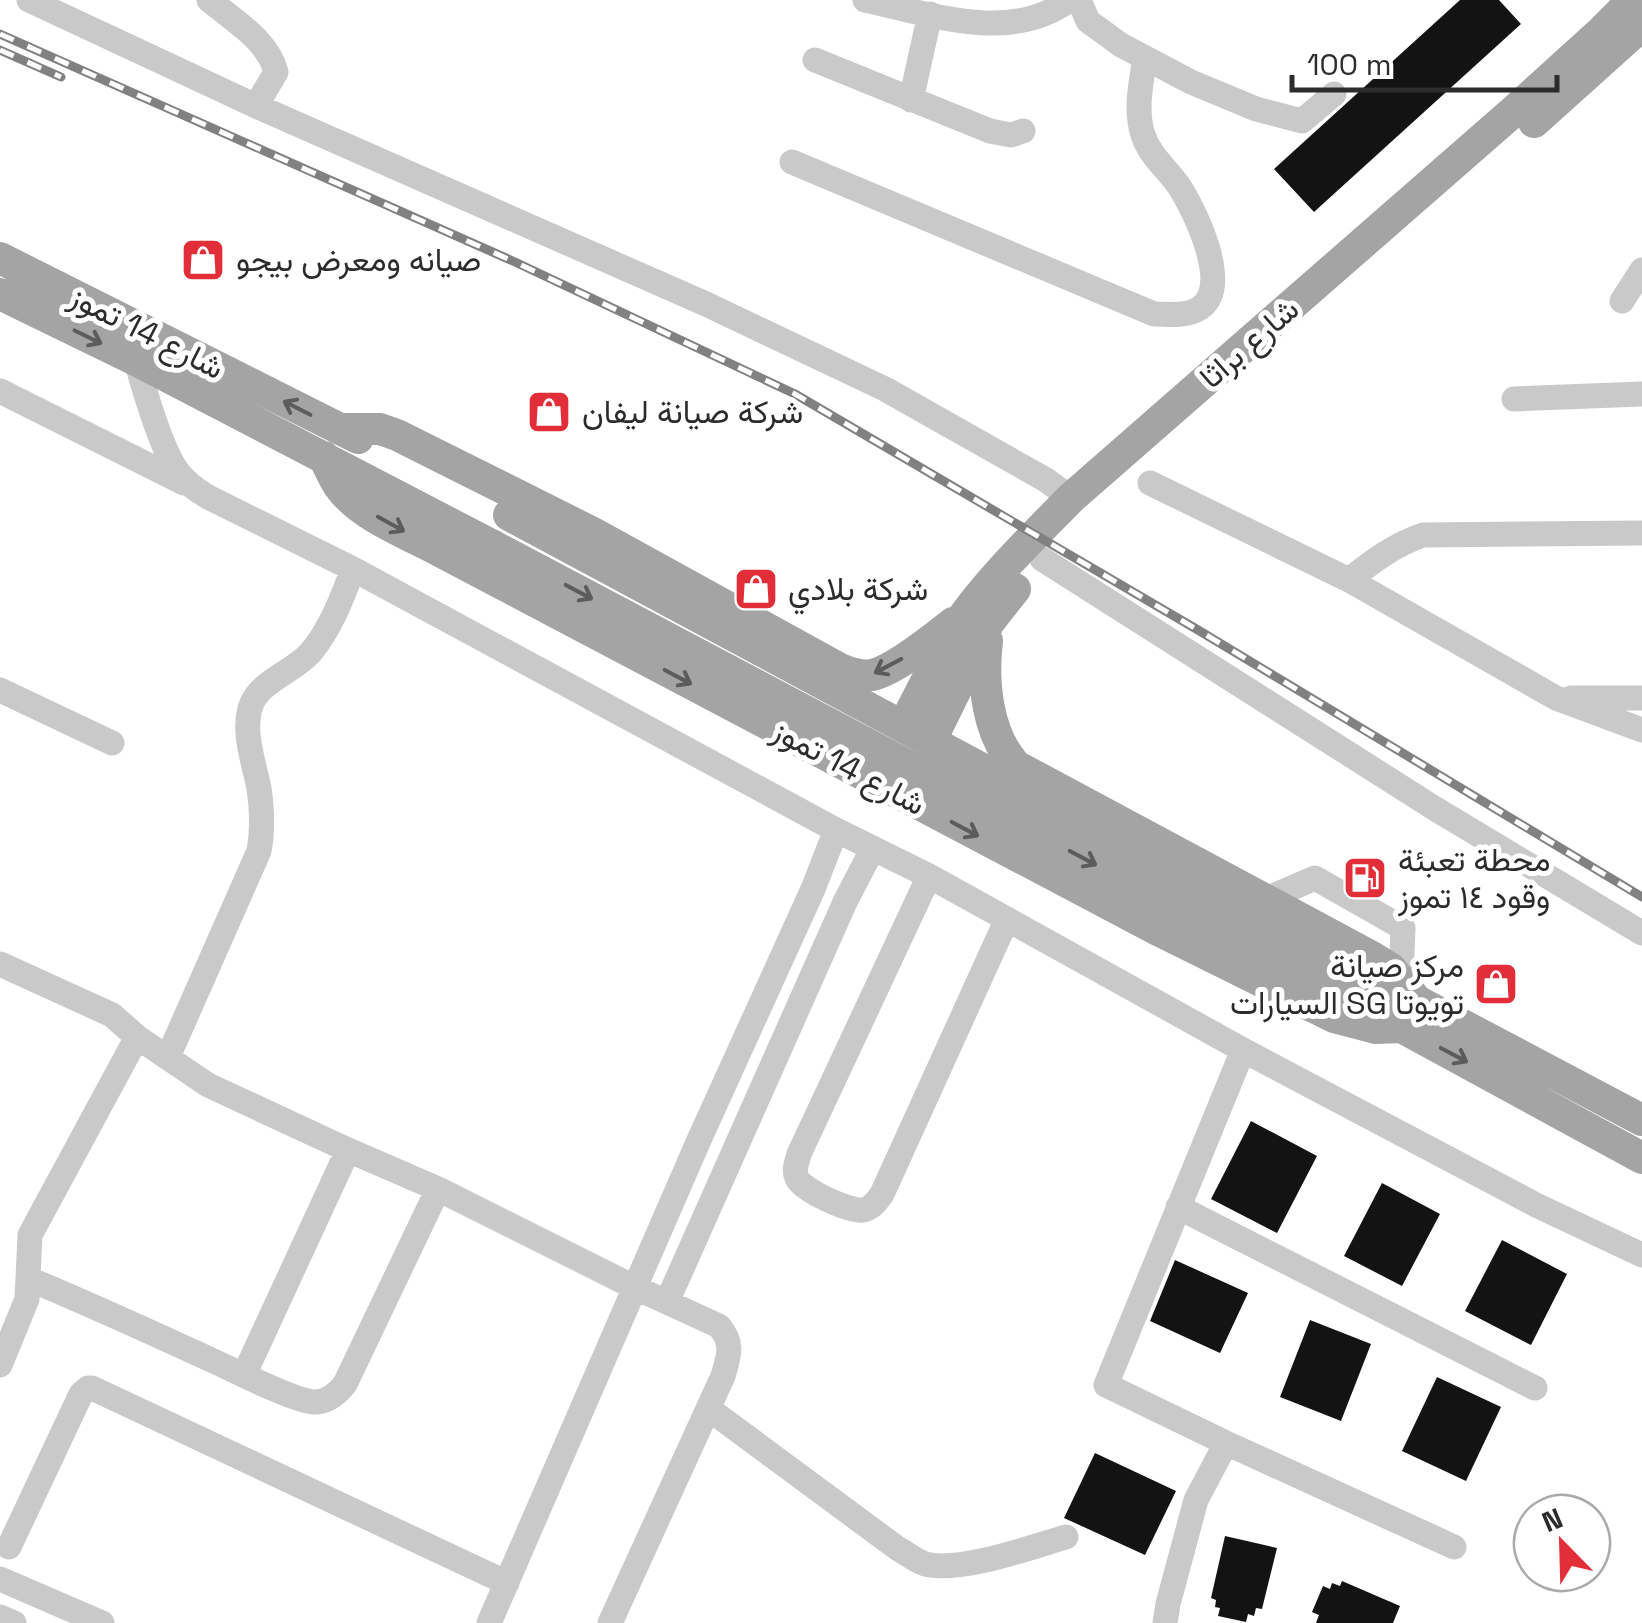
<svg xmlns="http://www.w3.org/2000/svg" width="1642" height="1623" font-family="'Space Grotesk',Vazirmatn,sans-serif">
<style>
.building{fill:#131313}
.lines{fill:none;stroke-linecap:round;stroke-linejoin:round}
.minor{stroke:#c9c9c9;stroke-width:25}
.major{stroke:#a4a4a4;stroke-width:32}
.rail-casing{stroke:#818181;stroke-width:9}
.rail{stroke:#fff;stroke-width:5;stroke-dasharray:15;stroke-linecap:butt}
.major-bridge{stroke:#a4a4a4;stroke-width:32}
.oneway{stroke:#5c5c5c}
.labels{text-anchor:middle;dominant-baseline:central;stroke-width:10;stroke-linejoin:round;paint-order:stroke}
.poi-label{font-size:32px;fill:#2c2c2c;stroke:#fff;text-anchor:start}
.street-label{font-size:32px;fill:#2c2c2c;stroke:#fff}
</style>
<rect width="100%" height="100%" fill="#fff"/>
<!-- building -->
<path class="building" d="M1460,0H1499L1521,24L1314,212L1274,169Z
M1251,1121L1317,1156L1277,1233L1211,1199Z
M1382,1183L1440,1214L1402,1286L1344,1256Z
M1502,1240L1567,1274L1531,1345L1465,1311Z
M1175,1260L1248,1293L1220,1353L1150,1321Z
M1310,1320L1371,1344L1341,1421L1280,1397Z
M1437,1377L1501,1407L1466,1481L1402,1451Z
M1095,1453L1176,1491L1145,1555L1064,1518Z
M1225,1536L1277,1548L1262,1609L1256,1608L1254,1616L1248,1614L1246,1622L1218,1616L1220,1608L1215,1607L1216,1600L1211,1598Z
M1342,1581L1400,1606L1393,1623H1316L1319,1615L1312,1612L1323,1586L1330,1589L1332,1583L1340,1586Z"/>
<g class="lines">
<!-- minor -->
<path class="minor" d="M29,0L256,106L706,304L885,389L1046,480L1071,498
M209,0C234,21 268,40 276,72L256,106
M865,0C930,14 1010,44 1069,0
M1079,0L1088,21L1121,45L1191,82L1256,109L1302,121L1334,94
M815,60L990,131L1011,135L1023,131
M911,100L930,14
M792,162L1154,314C1169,314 1186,317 1200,308C1232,286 1195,211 1179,186C1167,169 1150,156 1143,135C1135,110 1141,83 1145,58
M1622,301L1642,270
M136,360C144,389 161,449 178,472C186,483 196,490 208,497L353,569L836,830L929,876L1243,1050L1536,1205L1642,1255
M0,391L184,483
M1514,399L1642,394
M1150,483L1349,580L1556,698L1642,730
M1042,559L1434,808L1642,933
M1349,580C1373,561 1394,545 1423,535L1642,533
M0,690L112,743
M1571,698H1642
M929,876L799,1154C797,1162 793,1170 797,1178C803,1191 850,1212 864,1210C873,1207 877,1201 882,1194L1007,919
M1264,900L1315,878L1403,928L1401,980
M0,964L112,1015L137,1037L208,1085L348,1150L438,1189L636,1288L719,1326C734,1344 729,1355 723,1376L610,1623
M1243,1050L1106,1385L1226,1443L1454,1547
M168,1057L259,851C263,830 262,809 259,788C254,763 241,729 252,703C262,680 295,671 311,652C331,628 342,598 353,569
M1178,1207L1535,1388
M29,1279C94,1306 157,1335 220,1364C241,1374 293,1400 313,1402C327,1403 337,1394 345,1384L438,1189
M667,1302L845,902L873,848
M0,1365L27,1299L30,1235L137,1037
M244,1375L348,1150
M709,1409L897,1548C906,1553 916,1561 925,1564C960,1573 1031,1547 1066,1537
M9,1547L81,1394L88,1388H92L507,1583
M0,1579L102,1623
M0,1617L14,1623
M489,1623L699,1140L813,889L836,830
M1165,1623L1168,1604L1196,1500L1226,1443"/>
<!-- major -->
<path class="major" d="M1534,122L1642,25
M0,258L358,438
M0,294L136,360L493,546
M340,429H380L397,435L593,533L840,669C850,673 861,677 872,675C895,670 934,638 953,623
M324,457C329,467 333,477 339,486C360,516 408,534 440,551L1160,931L1334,1017L1376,1028L1402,1027
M987,641C982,683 987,734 1016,766L1372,957L1391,969L1417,1001
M906,721C921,692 936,661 953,632C982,586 1033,537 1071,498L1515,110L1601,32L1633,0
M933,736L989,622L1015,589
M1398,991L1642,1120
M1385,1018L1642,1158"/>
<defs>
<path id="rail" d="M0,34L515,262L795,394L1198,630L1642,897
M0,50L61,77"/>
</defs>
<!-- rail casing -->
<use href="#rail" class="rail-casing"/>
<!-- rail -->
<use href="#rail" class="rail"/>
<!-- major-bridge -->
<path class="major-bridge" d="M509,515L1379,982
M493,546L1368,1009"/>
</g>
<!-- one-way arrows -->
<defs><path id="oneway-shaft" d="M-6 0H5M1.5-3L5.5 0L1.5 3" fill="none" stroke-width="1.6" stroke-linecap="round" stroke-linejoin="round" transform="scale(2.5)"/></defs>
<g class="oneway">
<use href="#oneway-shaft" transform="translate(88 337) rotate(26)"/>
<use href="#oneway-shaft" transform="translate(297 408) rotate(-153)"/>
<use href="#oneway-shaft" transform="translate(391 524) rotate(29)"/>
<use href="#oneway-shaft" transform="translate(579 592) rotate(28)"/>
<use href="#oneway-shaft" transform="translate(888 666) rotate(152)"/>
<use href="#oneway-shaft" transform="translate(678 677) rotate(28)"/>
<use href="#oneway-shaft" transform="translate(965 829) rotate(28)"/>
<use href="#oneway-shaft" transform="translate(1083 858) rotate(28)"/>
<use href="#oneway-shaft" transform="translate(1454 1055) rotate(28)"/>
</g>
<!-- icons -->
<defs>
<symbol id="shop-square" viewBox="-11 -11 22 22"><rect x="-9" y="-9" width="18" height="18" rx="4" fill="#e22e39" stroke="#fff"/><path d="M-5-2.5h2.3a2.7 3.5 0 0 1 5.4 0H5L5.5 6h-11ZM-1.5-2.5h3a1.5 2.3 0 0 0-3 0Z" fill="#fff"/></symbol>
<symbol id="fuel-square" viewBox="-11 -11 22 22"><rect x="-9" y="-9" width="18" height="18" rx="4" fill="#e22e39" stroke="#fff"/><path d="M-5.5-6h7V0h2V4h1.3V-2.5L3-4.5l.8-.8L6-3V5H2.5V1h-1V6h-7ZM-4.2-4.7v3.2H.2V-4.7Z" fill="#fff"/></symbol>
</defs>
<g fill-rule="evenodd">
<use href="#shop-square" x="178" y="235" width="50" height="50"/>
<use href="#shop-square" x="524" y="387" width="50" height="50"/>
<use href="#shop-square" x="731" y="564" width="50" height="50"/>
<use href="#fuel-square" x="1340" y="853" width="50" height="50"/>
<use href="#shop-square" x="1471" y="959" width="50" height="50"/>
</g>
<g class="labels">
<!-- poi labels -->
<g class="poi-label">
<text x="236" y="260">صيانه ومعرض بيجو</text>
<text x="582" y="412">شركة صيانة ليفان</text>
<text x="788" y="589">شركة بلادي</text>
<text x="1398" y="860">محطة تعبئة<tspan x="1398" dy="37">وقود ١٤ تموز</tspan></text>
<text x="1464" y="966" text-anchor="end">مركز صيانة<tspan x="1464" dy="37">السيارات SG تويوتا</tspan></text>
</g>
<!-- street labels -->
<g class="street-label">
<text transform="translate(147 332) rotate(27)">شارع 14 تموز</text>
<text transform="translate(1249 343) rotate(-41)">شارع براثا</text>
<text transform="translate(849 767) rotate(28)">شارع 14 تموز</text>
</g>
</g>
<!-- north arrow -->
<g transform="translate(1562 1543) rotate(337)"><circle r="48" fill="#ffffff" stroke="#ababab" stroke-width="2.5"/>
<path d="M0-8L18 38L0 25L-18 38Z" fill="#e22e39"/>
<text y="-15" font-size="28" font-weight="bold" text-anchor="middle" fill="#2c2c2c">N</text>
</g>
<!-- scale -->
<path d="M1292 75v15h265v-15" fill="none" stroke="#2c2c2c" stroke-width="5"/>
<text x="1307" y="75" font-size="30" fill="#2c2c2c" stroke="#ffffff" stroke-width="8" paint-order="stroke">100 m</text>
</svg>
